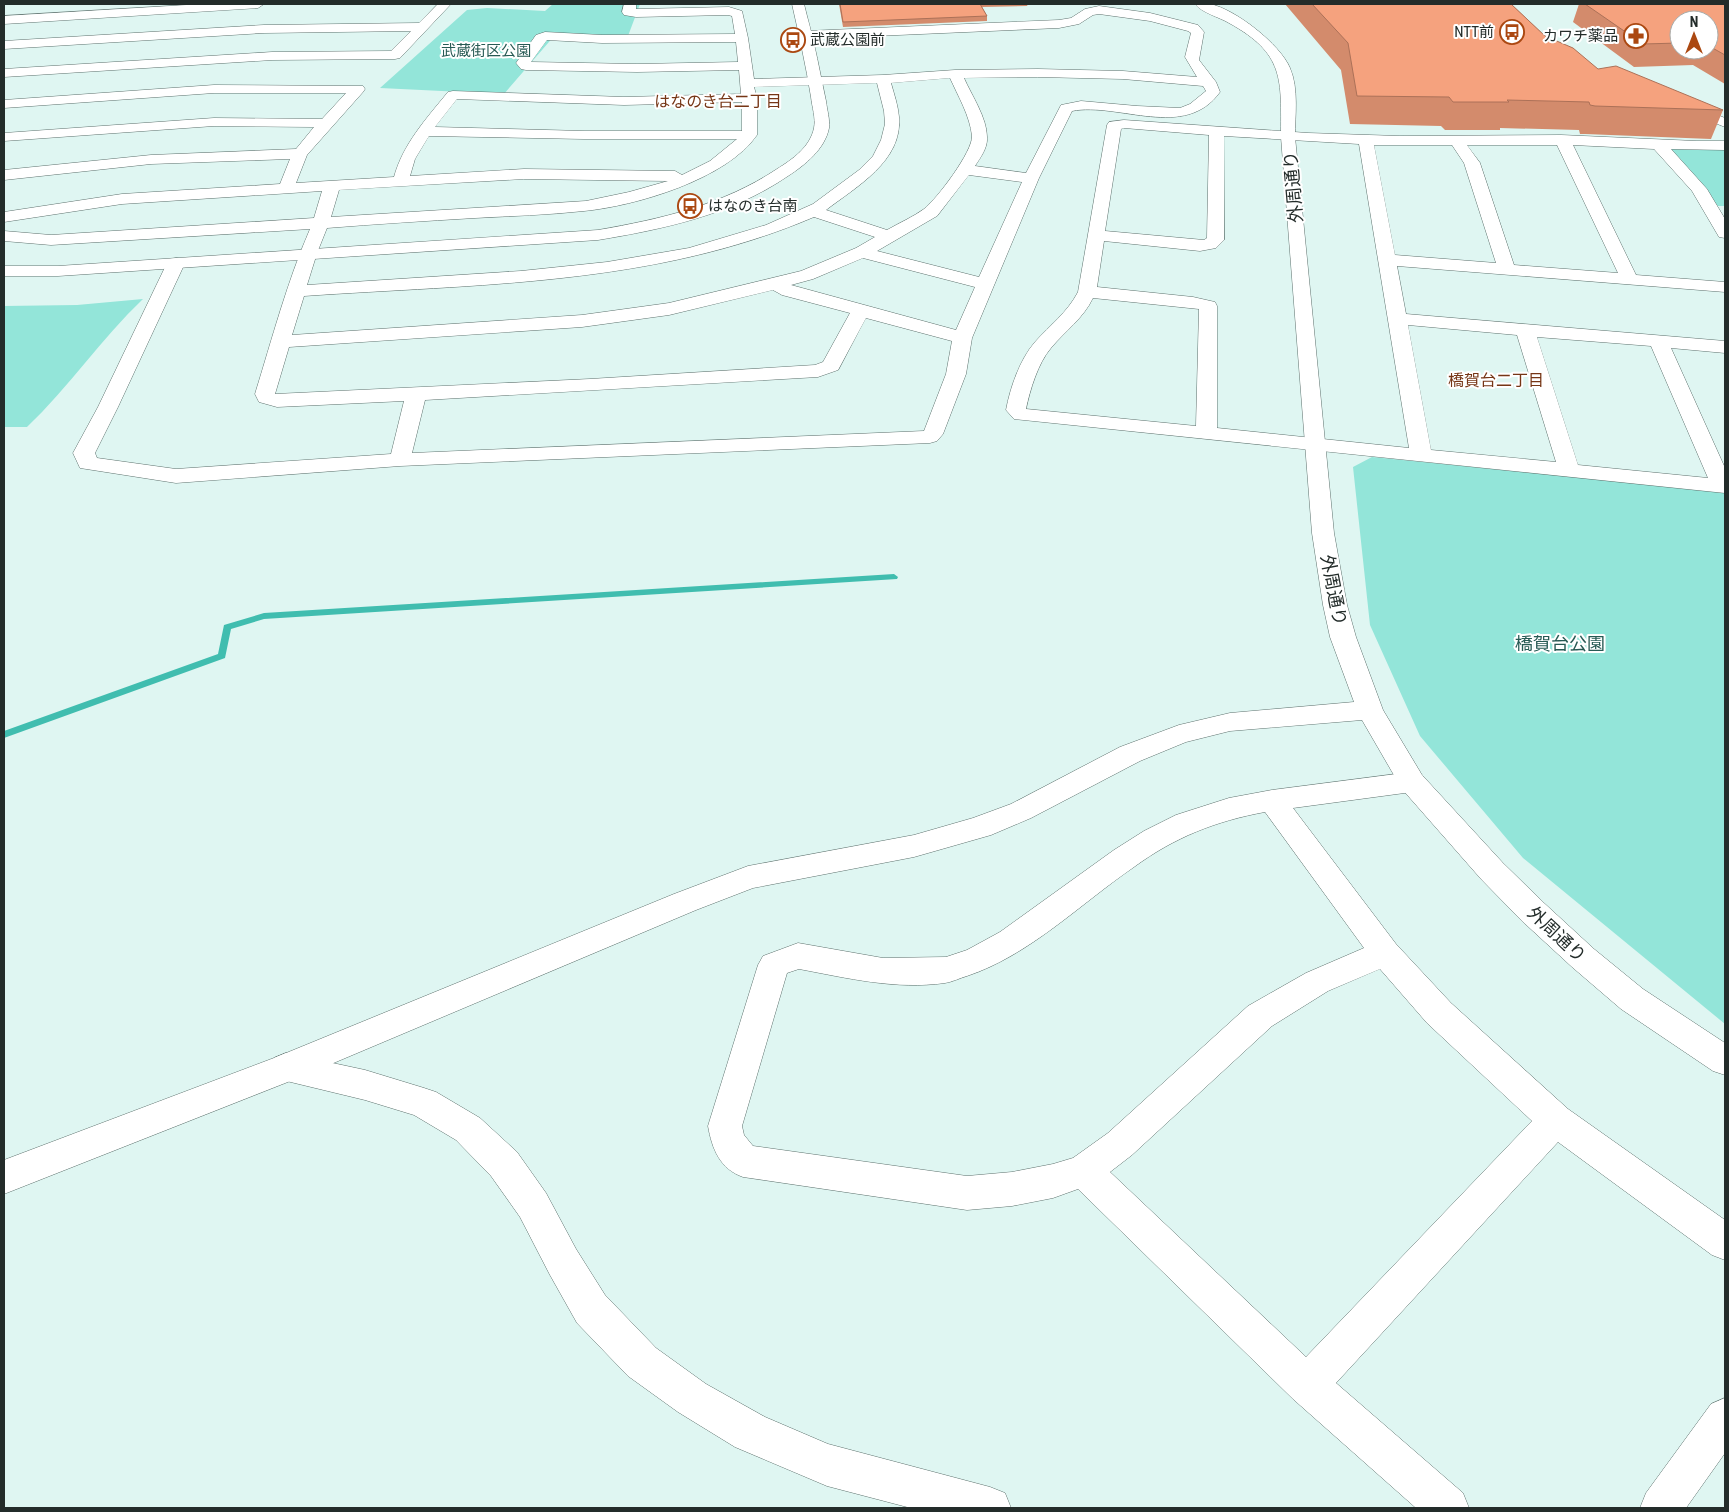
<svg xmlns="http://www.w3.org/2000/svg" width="1729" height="1512" font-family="'Roboto Condensed','Noto Sans JP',sans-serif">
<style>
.green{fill:#93e5d9}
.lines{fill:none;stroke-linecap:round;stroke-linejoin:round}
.stream{fill:#40bdaf;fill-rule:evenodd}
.minor-casing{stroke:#5e726e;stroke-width:1}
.tertiary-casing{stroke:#5e726e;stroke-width:1}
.minor{fill:#fff;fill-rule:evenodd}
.tertiary{fill:#fff;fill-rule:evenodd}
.wall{fill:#d38b6c;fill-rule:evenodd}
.building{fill:#f5a27e;stroke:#ac7158}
.labels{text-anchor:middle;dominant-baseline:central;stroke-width:4;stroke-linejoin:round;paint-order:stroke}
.far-poi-label{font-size:15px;fill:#232c2a;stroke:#fff;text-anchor:end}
.far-park-label{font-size:15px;fill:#275a54;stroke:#fff}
.far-neighbourhood-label{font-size:16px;fill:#763616;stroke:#fff}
.street-label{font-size:18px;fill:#232c2a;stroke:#fff}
.park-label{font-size:18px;fill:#275a54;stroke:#fff}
</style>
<rect width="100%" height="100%" fill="#dff6f2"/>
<!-- green -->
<path class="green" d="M553,4H640L628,36L555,35L504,94L380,88L467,10L487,8L545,11Z
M1669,149L1725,150V206H1718Z
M143,299C101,339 69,387 27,427H4V306L77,305Z
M1372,457L1725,492V1024L1523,858L1420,736L1370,625L1353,467Z"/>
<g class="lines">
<!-- stream -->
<path class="stream" d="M894,574L898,577L897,579L264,619L231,629L225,658L4,738V731L218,654L224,625L264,613Z"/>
<defs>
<path id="minor" d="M203,4H264L258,8L4,24V16Z
M438,4H451L400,58L395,59L272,60L4,77V69L272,52L391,51L411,31L264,33L4,49V41L264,25L419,23Z
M624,4H636V9L729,7L742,11L748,38L754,79L883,75L955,70L1038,69L1123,71L1197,77L1185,57L1191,33L1188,31L1150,21L1099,14L1093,15L1079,24L1059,28L806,39L800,35L806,31L1059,20L1071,18L1085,9L1099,6L1150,13L1198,25L1204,32L1199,60L1216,82L1220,92C1185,141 1119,102 1072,111L1039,178L972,338L966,374L943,434L937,441L930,443L400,466L176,483L80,468L73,453L98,407L167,263L170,259L176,258L182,259L185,263L118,407L95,453L97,458L176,469L391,454L404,401L277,407L259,402L255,394C272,339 287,282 310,229L51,245L4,241V231L51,235L314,218L322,191L122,204L4,222V212L122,194L280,184L290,159L151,164L4,180V170L151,155L296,149L314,127L214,126L4,141V133L214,118L322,119L346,93H214L4,108V100L214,85L363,86L365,89L363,92L307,155L296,183L394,177C403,144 426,119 448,92L453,91L624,97L741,94L739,70L637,72L526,70L521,69L516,63L536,35L545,32L602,35L735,34L732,16L728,15L636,17L624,15L622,12ZM547,40L602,43L736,42L738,62L637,64L531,62ZM1038,77L1123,79L1203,86L1206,91L1190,104L1180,108L1137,106L1081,101L1061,105L1026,173L975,166C980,158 988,148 987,137C987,118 972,96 964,78ZM950,78C958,96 970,116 972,136C973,151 937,199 924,209C913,217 899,223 887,230L826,210C856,187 903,161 899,117C898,105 894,94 891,83ZM877,83L884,111L885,124L881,140L873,156L859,170L813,204L766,225L689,248L607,262L521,271L307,285L317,253L327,228C376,224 425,221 475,218C511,216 548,215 584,211C636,206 727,179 757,135V98L754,87ZM457,99L624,105L742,102V131H584L435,127ZM429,136L584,139H737L710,161L682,175L675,171L524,169L410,176L415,159ZM969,175L1022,182L979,277L877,251L937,216ZM524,179L668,181L629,192L586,201L331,217L339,190ZM814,217L875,237L856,248L801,271L669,303L582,315L292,335L304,296C476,284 653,286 814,217ZM863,258L975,287L956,330L791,285L813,279ZM773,290L782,295L850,313L823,362L815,365L590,379L275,394L289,347L582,327L669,315ZM866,318L952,341L946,374L924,431L412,453L425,400L818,377L838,370Z
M1124,120L1308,133L1399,136L1561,135L1696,141H1725V150L1671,149L1707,189L1725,219V238L1719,237L1692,191L1654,149L1573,145L1636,275L1725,282V292L1397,266L1406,314L1725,341V353L1671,348L1725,468V493L1014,419L1006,410C1010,388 1020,359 1035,342C1050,325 1067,313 1078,292L1107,125L1109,122ZM1124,128L1209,135L1207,238L1204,240L1105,231L1121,129ZM1224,136L1359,144L1409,448L1217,428V306L1215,302L1193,297L1097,287L1104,241L1200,251L1216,248L1224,240ZM1374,145H1452L1464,163L1496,263L1395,255ZM1467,145H1557L1618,273L1514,265L1480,163ZM1093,298L1199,309L1196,426L1026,409C1030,390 1038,363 1051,348C1065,331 1083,319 1093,298ZM1408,325L1517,335L1556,462L1431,450ZM1537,337L1651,346L1708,478L1578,465Z
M1412,772L1422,775L1426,782L1422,789L1412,792L1293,808L1396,944L1451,1003L1568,1109L1725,1220V1260L1712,1255L1558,1142L1336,1383L1463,1493L1469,1508H1416L1293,1399L1078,1189L1053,1198L1012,1206L967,1210L743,1177C720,1169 712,1149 708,1126L758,965L763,956L798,943L883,958L946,957L967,950L1000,932L1114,850L1144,831L1176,815L1229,798L1272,790ZM1265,812L1364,948L1306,973L1248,1006L1108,1133L1073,1158L1053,1164L1012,1172L967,1176L753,1146L744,1135L742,1126L787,973L799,969C847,978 896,990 945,983C952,982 960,978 967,976C1030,955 1080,904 1134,867C1175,837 1216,821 1265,812ZM1380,969L1427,1023L1532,1121L1306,1357L1110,1172L1132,1155L1272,1026L1328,991Z
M286,1053L365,1070L424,1088L436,1092L480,1118L517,1152L546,1193L576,1249L605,1295L656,1348L706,1384L765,1417L828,1444L990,1487L1005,1493L1011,1508H911L827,1486L735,1447L678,1412L628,1376L577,1323L550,1275L520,1217L491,1176L456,1140L414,1115L365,1100L274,1078L269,1068L274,1058Z
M1725,1398V1453L1686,1508H1640L1646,1493L1711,1404Z"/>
<path id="tertiary" d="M792,4H804L807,16C815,44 820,73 826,101C827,110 830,119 829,128C825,149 805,165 788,176C731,215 664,229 598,240L58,276H4V266H58L598,230C661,219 723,205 777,169C793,159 810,147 814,128C816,118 812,107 811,97C806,66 799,35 792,4Z
M1195,4C1199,4 1206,3 1210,4C1235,9 1280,44 1290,68C1299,89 1295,115 1295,137L1334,533L1347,605L1356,637L1383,710L1422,775L1503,863L1544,903L1594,949L1643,989L1725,1043V1075L1713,1071L1621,1009L1572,967L1522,921L1481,879L1402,789L1362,720L1230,731L1186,742L1140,761L1031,818L991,835L914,857L753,888L696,910L298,1078L4,1194V1160L274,1058L674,894L748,866L914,835L973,818L1011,804L1120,747L1179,725L1230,713L1354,702L1330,637L1323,605L1312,533L1281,137C1281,79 1285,54 1229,23C1219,17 1202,13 1195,4Z
M1685,102L1725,118V127L1680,109L1678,106L1680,103Z"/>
</defs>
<!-- minor casing -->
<use href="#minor" class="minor-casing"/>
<!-- tertiary casing -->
<use href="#tertiary" class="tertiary-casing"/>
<!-- minor -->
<use href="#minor" class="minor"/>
<!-- tertiary -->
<use href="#tertiary" class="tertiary"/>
</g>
<!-- wall -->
<path class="wall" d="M839,4H1028L1027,6L982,7L987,16V21L843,27Z
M1285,4H1511L1545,36L1598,69L1723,110L1711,139L1585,134H1580L1579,130L1500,128V130H1445L1441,126L1350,124L1341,70Z
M1579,4H1725V84L1693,65L1634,67L1573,22ZM1679,20H1709V50H1679Z"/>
<!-- building -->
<path class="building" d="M840,4H980L987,16L843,22Z
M1312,4H1511L1545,36L1573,48L1598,69L1616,66L1723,110L1595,106L1590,105L1589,102L1507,100L1509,102H1453L1449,97L1357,96L1348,43Z
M1585,4H1725V55L1709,46V20H1679V43L1643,44Z"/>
<!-- icons -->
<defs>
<symbol id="bus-ring" viewBox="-11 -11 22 22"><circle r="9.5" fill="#fff" stroke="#ab4811" stroke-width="1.5"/><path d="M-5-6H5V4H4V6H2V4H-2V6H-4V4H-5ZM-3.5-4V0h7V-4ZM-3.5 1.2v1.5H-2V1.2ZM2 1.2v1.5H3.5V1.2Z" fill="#ab4811"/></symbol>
<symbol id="pharmacy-ring" viewBox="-11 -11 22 22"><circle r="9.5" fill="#fff" stroke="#ab4811" stroke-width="1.5"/><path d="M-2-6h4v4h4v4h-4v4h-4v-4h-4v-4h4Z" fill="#ab4811"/></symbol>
</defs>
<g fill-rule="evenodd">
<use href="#bus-ring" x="1498" y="18" width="28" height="28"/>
<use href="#pharmacy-ring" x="1622" y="22" width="28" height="28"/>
<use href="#bus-ring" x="779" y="26" width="28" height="28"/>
<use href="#bus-ring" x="676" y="192" width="28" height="28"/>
</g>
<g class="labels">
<!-- far-poi labels -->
<g class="far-poi-label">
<text x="1494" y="32">NTT前</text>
<text x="1618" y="36">カワチ薬品</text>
<text x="810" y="40" text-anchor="start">武蔵公園前</text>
<text x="708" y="206" text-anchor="start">はなのき台南</text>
</g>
<!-- far-park labels -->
<g class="far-park-label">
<text x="486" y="51">武蔵街区公園</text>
</g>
<!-- far-neighbourhood labels -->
<g class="far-neighbourhood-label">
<text x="718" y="101">はなのき台二丁目</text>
<text x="1496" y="380">橋賀台二丁目</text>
</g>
<!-- street labels -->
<g class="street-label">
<text transform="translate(1293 187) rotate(-95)">外周通り</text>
<text transform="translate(1334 590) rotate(79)">外周通り</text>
<text transform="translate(1557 934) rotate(43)">外周通り</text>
</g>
<!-- park labels -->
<g class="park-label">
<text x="1560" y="643">橋賀台公園</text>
</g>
</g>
<!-- border -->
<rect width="1729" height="1512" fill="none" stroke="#232c2a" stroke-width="10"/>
<!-- north arrow -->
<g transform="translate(1694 35)"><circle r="24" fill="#ffffff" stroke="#a7abaa"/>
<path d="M0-4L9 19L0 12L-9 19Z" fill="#ab4811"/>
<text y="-8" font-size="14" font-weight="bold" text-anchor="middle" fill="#232c2a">N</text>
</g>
</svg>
